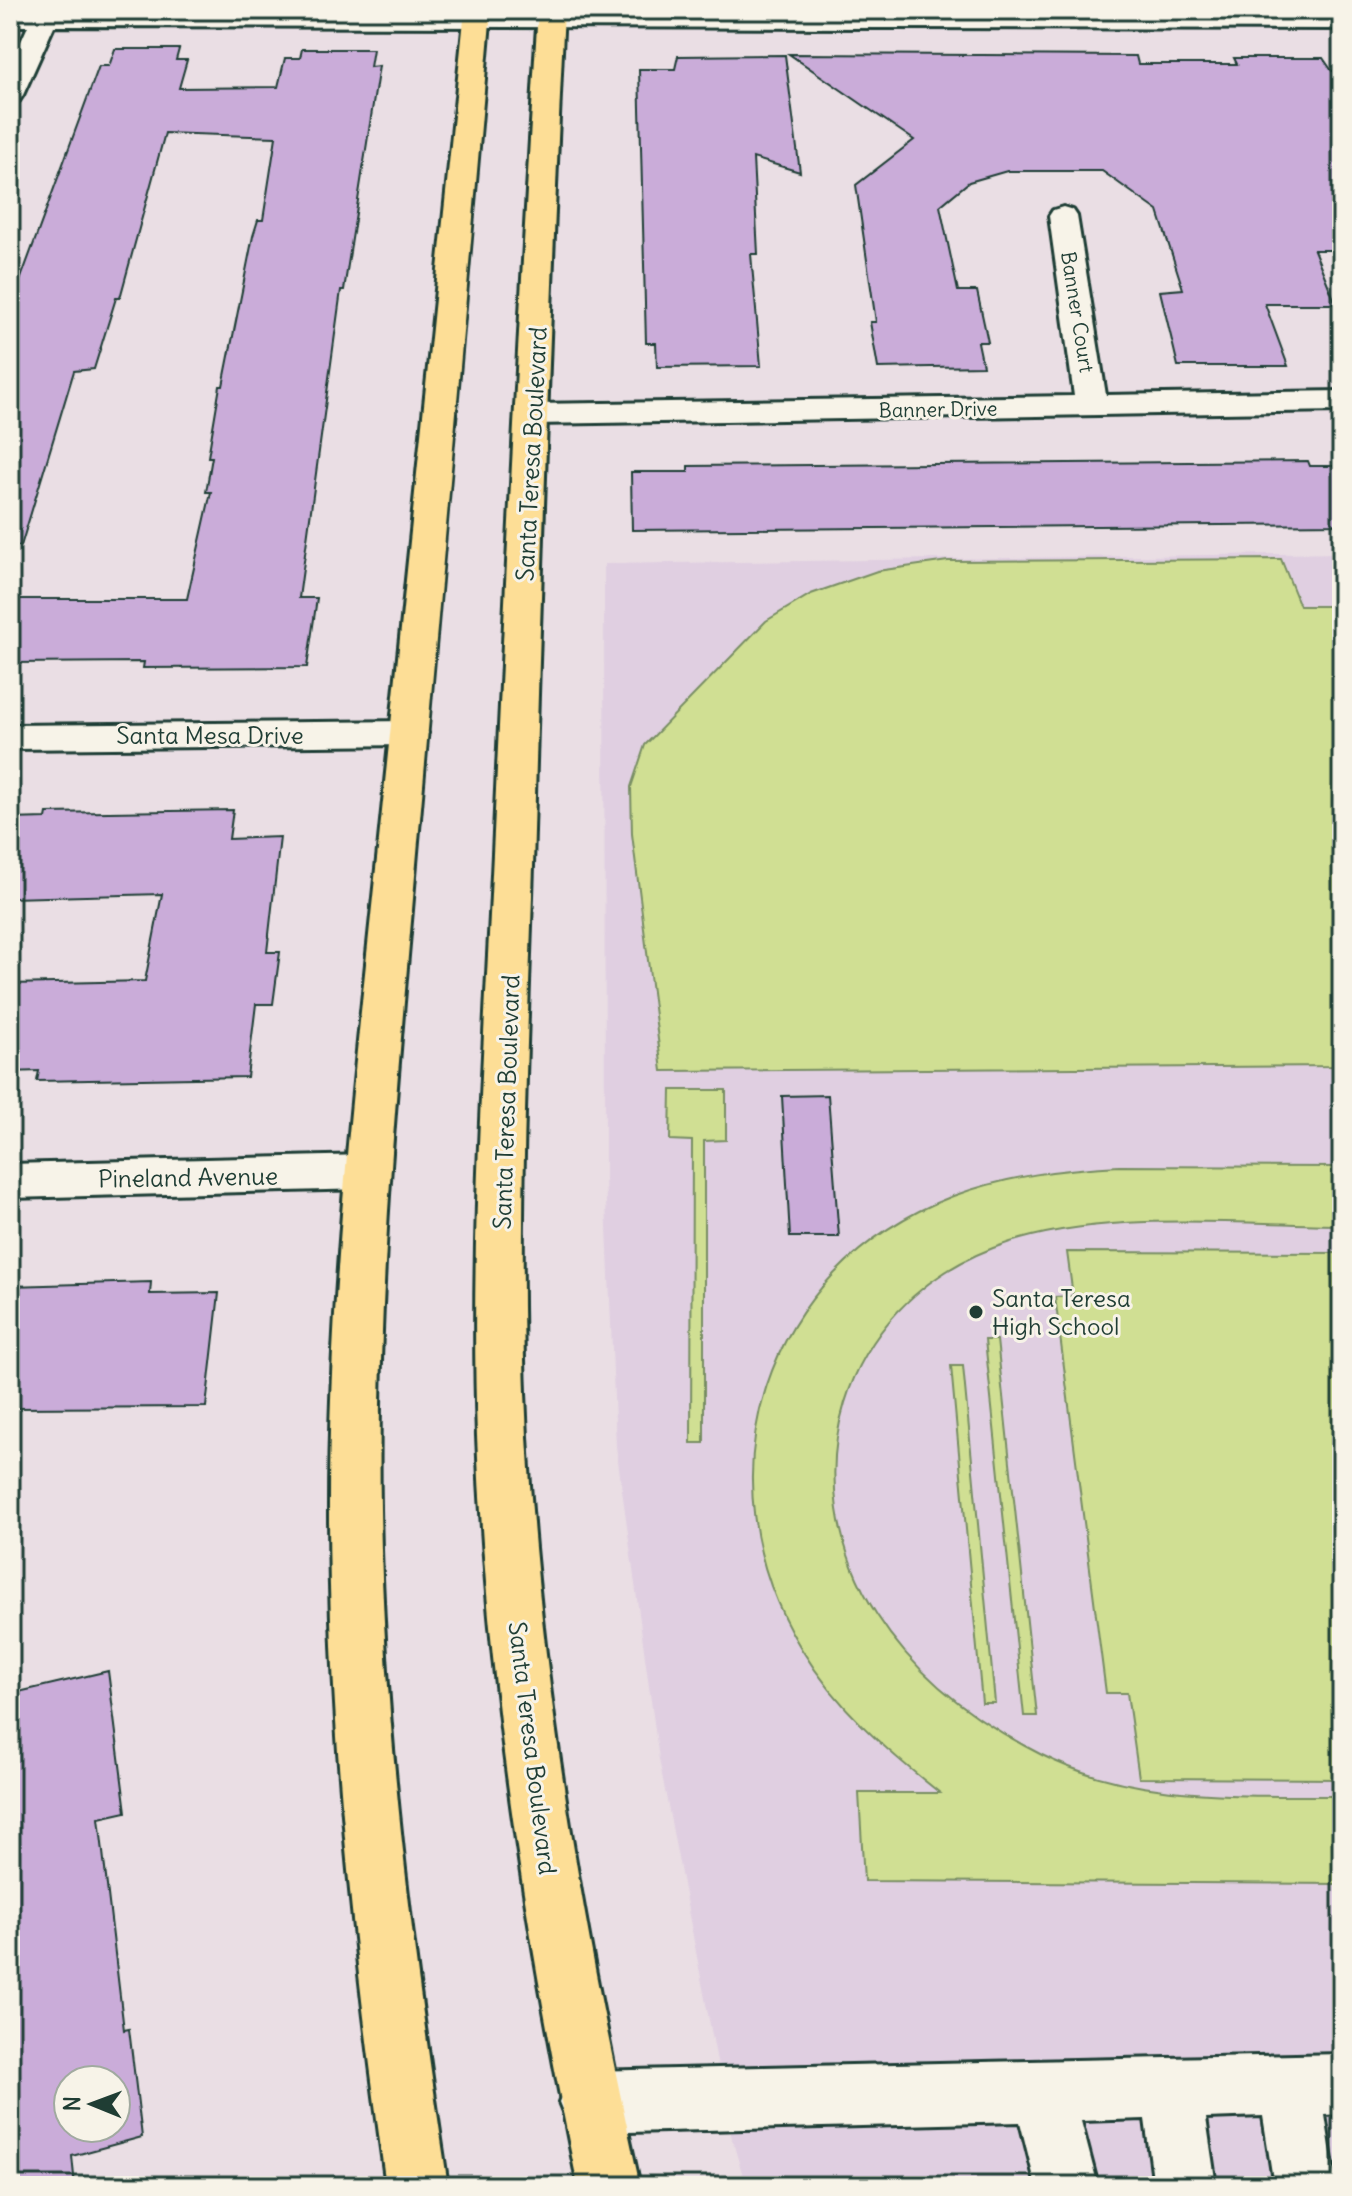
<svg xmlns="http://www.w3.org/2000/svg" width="1352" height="2196" font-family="Delius,sans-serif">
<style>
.built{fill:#e0cfe1}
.green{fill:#d0df93;stroke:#788e64;stroke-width:2}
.building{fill:#caacd9;stroke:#1f3d34;stroke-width:2;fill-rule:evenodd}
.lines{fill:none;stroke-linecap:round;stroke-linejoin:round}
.minor-casing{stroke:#1f3d34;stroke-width:6}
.major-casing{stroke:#1f3d34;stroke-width:6}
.minor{fill:#f7f3e8;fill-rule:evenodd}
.major{fill:#fdde96;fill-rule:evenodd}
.poi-dot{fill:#1f3d34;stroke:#f7f3e8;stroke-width:3}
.labels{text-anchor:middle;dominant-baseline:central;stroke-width:6;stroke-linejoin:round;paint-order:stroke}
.far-street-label{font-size:20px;fill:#1f3d34;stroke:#f7f3e8}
.street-label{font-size:24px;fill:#1f3d34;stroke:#f7f3e8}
.poi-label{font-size:24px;fill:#1f3d34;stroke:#f7f3e8;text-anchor:start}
</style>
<rect width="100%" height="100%" fill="#eadee4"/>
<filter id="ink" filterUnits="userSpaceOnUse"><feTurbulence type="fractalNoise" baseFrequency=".0125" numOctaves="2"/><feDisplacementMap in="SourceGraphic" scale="16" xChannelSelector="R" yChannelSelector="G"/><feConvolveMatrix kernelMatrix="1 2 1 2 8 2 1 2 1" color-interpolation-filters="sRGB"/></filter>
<g filter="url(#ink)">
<!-- built -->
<path class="built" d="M1342,553V2186H746L732,2139L659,1759L616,1446L605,1178L604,564Z"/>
<!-- green -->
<path class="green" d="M1281,559L1300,606H1342V1066L662,1071L632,834L631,787L645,745L766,621L811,594L877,571L948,561Z
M671,1090H726V1140L704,1141V1443H691L692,1141L670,1140Z
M1119,1166L1342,1167V1225C1232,1224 1096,1209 993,1248C840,1307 790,1479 877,1615C917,1678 977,1722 1042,1755C1135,1802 1241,1795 1342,1796V1884L864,1881L859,1793H940C887,1751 838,1709 802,1650C697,1479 762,1269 953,1196C1007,1176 1062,1169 1119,1166Z
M1067,1252L1342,1253V1779L1139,1778L1127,1693H1106L1055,1297L1073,1296Z
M985,1340H997L1037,1716H1024Z
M951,1366H963L995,1703H982Z"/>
<!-- building -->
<path class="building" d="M115,49H179L176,60H187L179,88L278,87L285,58H300L302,49H373L370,67L379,66L344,290H341L299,598H317L307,667L143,668L144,662L10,663V599H187L211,492H206L212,457H208L220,386H223L253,236L258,220H263L276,137L165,133L120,298H116L94,369L74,371L21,546L10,545V308L99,66H109Z
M789,54L1136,56L1138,64H1237L1234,58H1323L1332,71H1342V250H1314L1336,304H1265L1288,366H1178L1160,291L1183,289L1158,211L1102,171H1007L969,182L940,206L958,291H977L988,342H978L983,366L878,368L870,322H876L856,185L914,140Z
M785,55L800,172L753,158L758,254H751L761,366L657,367L656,343H646L639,69H675L678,56Z
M1308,461L1310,466H1342V524L632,530L631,472H688V466Z
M233,810L229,839L280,837L267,952H280L273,1004H256L247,1077L37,1081L39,1071L10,1072V984L145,981L162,894L10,898V819L46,818L47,813Z
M828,1095L839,1237H790L782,1096Z
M151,1282L150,1294L219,1293L206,1407L10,1408V1286Z
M108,1671L126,1812L99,1818L124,2030L129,2029L142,2137L72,2156L75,2186H10V1694ZM68,2080H116V2128H68Z"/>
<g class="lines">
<defs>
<path id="minor" d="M10,10L1342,13V29L54,26L23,95L19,101L10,103V66L28,26H10Z
M1063,207L1073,210L1077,216L1106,395L1342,391V411L533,424L522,421L517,414L522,407L533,404L1074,396L1049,216L1053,210Z
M409,721L422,725L428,733L422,741L409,745L10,749V725Z
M367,1155L383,1160L390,1172L383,1184L367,1189L10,1198V1164Z
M1342,2054V2114L1325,2115L1336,2186H1274L1263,2116L1206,2118L1216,2186H1154L1145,2119L1081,2121L1098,2186H1036L1020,2122L590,2133L568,2124L559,2102L568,2080L590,2071Z"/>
<path id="major" d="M465,10H491C467,287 443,564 418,841C399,1063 376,1286 380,1509C384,1736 414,1962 448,2186H386C355,1961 329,1735 329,1508C329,1284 356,1062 379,840C408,563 436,287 465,10Z
M538,10H564C550,295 541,581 533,866C527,1056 517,1247 527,1437C541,1690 585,1939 640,2186H578C527,1939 487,1689 477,1436C470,1242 484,1048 493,854C506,573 520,291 538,10Z"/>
</defs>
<!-- minor casing -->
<use href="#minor" class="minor-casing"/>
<!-- major casing -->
<use href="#major" class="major-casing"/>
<!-- minor -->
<use href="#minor" class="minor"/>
<!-- major -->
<use href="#major" class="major"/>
</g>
</g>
<!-- markers -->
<circle class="poi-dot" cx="976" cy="1312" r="8"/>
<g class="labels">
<!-- far-street labels -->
<g class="far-street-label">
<text transform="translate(1078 312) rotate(81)">Banner Court</text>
<text transform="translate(938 409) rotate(-1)">Banner Drive</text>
</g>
<!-- street labels -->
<g class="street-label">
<text transform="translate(531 454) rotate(-87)">Santa Teresa Boulevard</text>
<text x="210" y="735">Santa Mesa Drive</text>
<text transform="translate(506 1102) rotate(-88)">Santa Teresa Boulevard</text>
<text transform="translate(188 1177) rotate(-1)">Pineland Avenue</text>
<text transform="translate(533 1748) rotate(83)">Santa Teresa Boulevard</text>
</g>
<!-- poi labels -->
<g class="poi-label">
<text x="992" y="1298">Santa Teresa<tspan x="992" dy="28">High School</tspan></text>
</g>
</g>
<!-- margin -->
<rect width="1352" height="2196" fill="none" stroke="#f7f3e8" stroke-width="40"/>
<rect x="20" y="20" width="1312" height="2156" fill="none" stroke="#1f3d34" stroke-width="3" filter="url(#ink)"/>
<!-- north arrow -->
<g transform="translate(92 2104) rotate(271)"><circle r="38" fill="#f7f3e8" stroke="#a1aaa0" stroke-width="2"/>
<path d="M0-6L14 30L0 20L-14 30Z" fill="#1f3d34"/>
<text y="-12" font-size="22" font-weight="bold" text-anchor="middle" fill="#1f3d34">N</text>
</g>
</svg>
